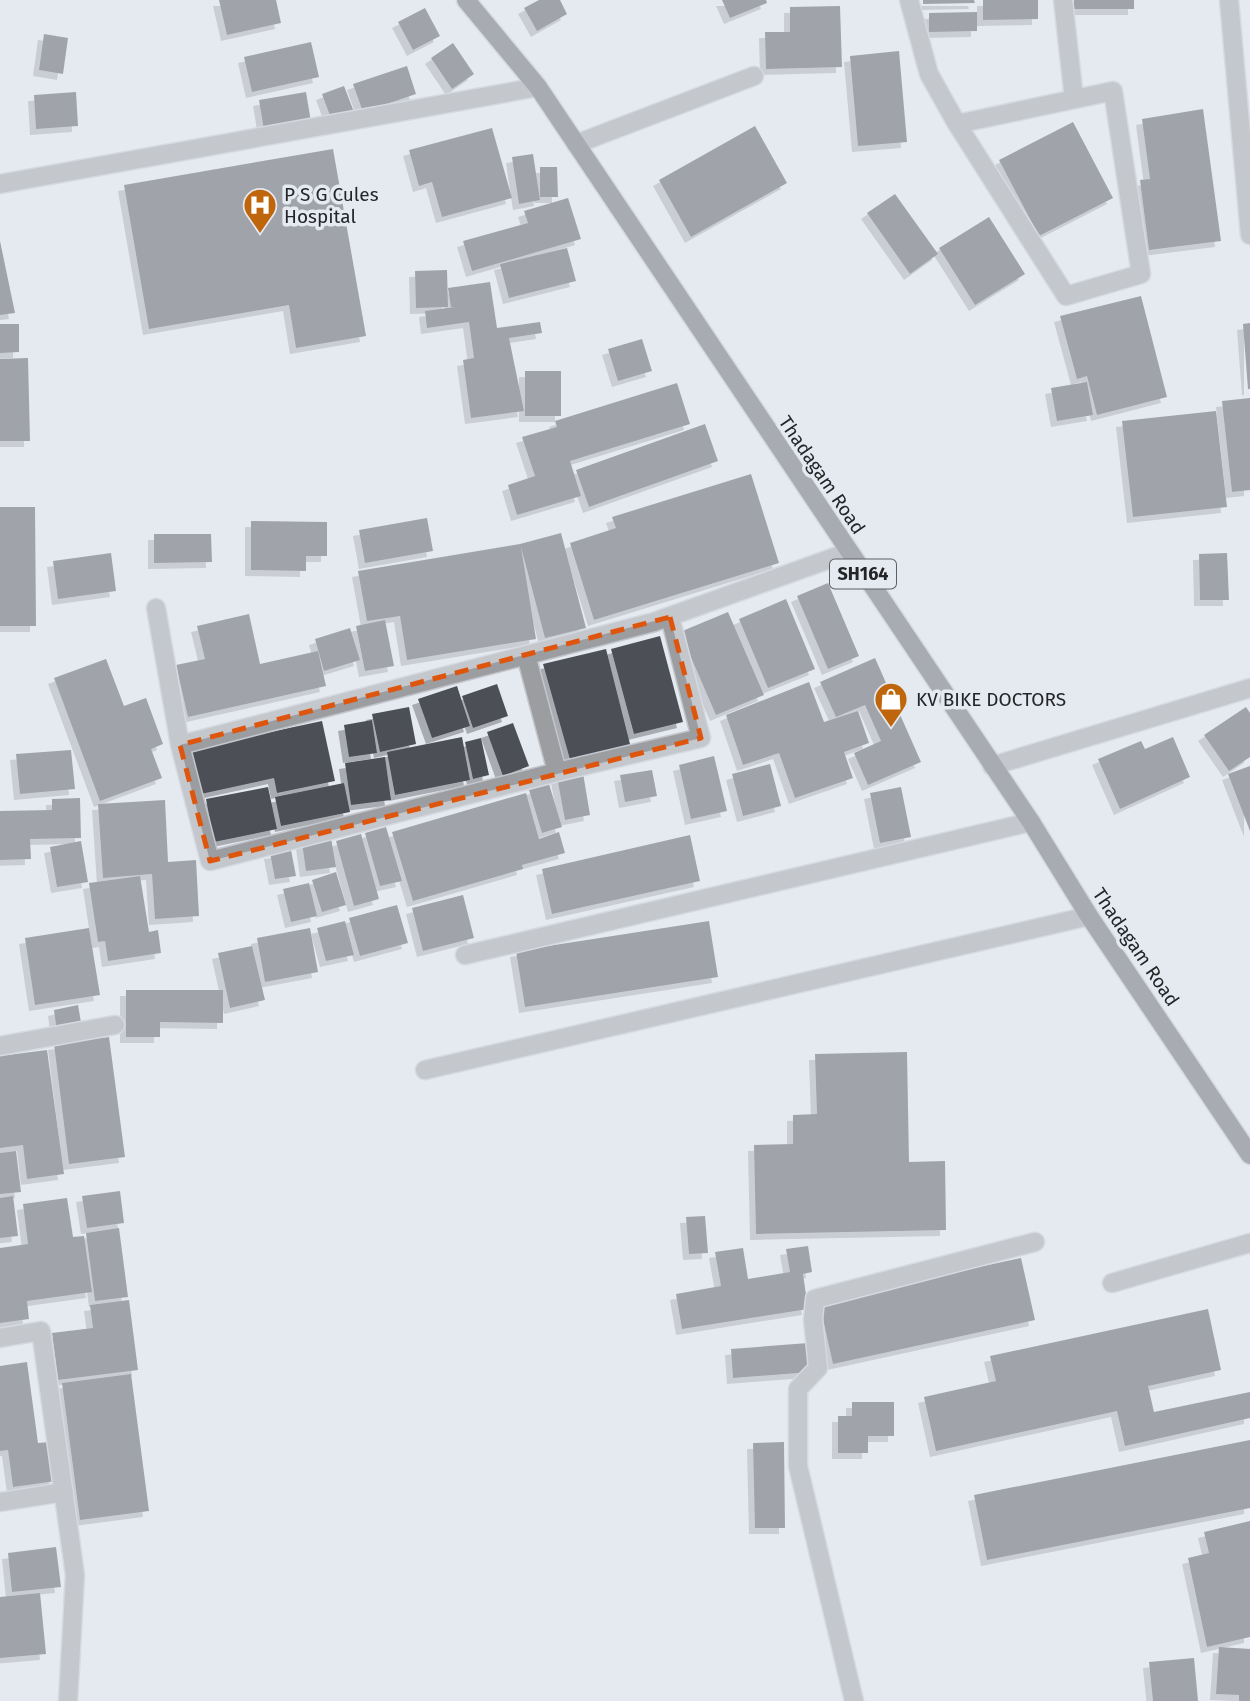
<svg xmlns="http://www.w3.org/2000/svg" width="1250" height="1701" font-family="'Fira Sans',sans-serif">
<style>
.building{fill:#4d5056;filter:url(#shadow)}
.lines{fill:none;stroke-linecap:round;stroke-linejoin:round}
.minor-casing{stroke:#c2c6cc;stroke-width:21}
.primary-casing{stroke:#c2c6cc;stroke-width:21}
.minor{stroke:#9c9da0;stroke-width:18}
.primary{stroke:#5d6065;stroke-width:18}
.marked{fill:none;stroke:#de560d;stroke-width:5;stroke-dasharray:14 9;stroke-linejoin:round}
.labels{text-anchor:middle;dominant-baseline:central;stroke-width:7;stroke-linejoin:round;paint-order:stroke}
.shield{fill:#e5e9f0;stroke:#5d6063;stroke-width:2}
.shield-label{font-size:18px;font-weight:bold;fill:#232527}
.poi-label{font-size:19px;fill:#232527;stroke:#e5e9f0;text-anchor:start}
.street-label{font-size:19px;fill:#232527;stroke:#e5e9f0}
</style>
<defs>
<filter id="shadow"><feDropShadow dx="-6" dy="6" stdDeviation="0" flood-color="#0004"/></filter>
</defs>
<rect width="100%" height="100%" fill="#e5e9f0"/>
<!-- building -->
<path class="building" d="M219,0H276L281,23L227,35Z
M539,0H560L567,14L537,31L524,8Z
M722,0H766L767,3L730,18Z
M923,0H974L975,3L923,4Z
M983,0H1038V19L983,20Z
M1074,0H1134V9H1074Z
M840,6L842,67L766,69L765,32H790V7Z
M425,8L440,36L413,50L398,22Z
M977,12V31L929,32V13Z
M44,34L68,38L63,74L39,70Z
M311,42L319,77L252,92L244,57Z
M453,43L474,74L452,89L431,58Z
M899,51L907,142L858,146L850,56Z
M407,66L416,94L363,112L353,84Z
M344,86L354,112L332,121L322,94Z
M76,92L78,126L36,129L34,95Z
M306,92L311,122L264,130L259,100Z
M1203,109L1221,241L1149,250L1140,180L1150,179L1142,119Z
M1073,122L1113,198L1039,236L999,160Z
M755,126L787,183L691,237L659,180Z
M492,128L512,198L442,217L432,182L419,186L409,150Z
M333,149L366,336L296,348L289,305L149,329L124,185Z
M533,154L540,200L519,204L512,157Z
M540,167H557L558,197H540Z
M895,194L938,254L910,274L867,213Z
M568,198L581,239L472,271L463,241L528,223L524,211Z
M989,217L1025,274L975,305L939,248Z
M0,241L15,313L0,315Z
M567,248L576,281L509,298L500,264Z
M447,270L448,307L416,308L415,271Z
M490,282L497,328L540,322L542,333L509,338L524,411L471,418L463,360L474,358L469,322L427,328L425,311L455,307H451L448,288Z
M1141,296L1167,397L1097,415L1087,376L1077,379L1060,316Z
M1250,323V389H1248L1243,324Z
M0,324H19V352L0,353Z
M642,339L652,371L618,381L608,349Z
M28,358L30,441H0V359Z
M525,371H561V416H525Z
M1087,382L1093,415L1057,421L1051,388Z
M677,383L690,424L570,461L581,496L517,515L508,485L535,476L522,437L557,427L555,421Z
M1250,398V490L1232,492L1222,401Z
M1216,411L1227,507L1133,517L1122,421Z
M705,424L718,461L589,507L576,470Z
M751,474L779,563L594,620L570,543L616,528L612,517Z
M0,507H35L36,626H0Z
M427,518L433,551L365,563L359,530Z
M251,521L327,522V556H306V571L251,570Z
M561,533L586,628L545,638L521,547L536,639L407,660L400,616L367,621L358,571L520,544Z
M154,534H211L212,562L154,563Z
M111,553L116,591L58,599L53,561Z
M1227,553L1229,600H1200L1199,554Z
M828,583L859,656L828,669L797,596Z
M786,599L815,669L768,688L739,619Z
M728,612L764,695L716,715L680,632Z
M249,614L260,664L318,651L326,686L188,717L176,665L205,659L197,626Z
M385,620L394,666L365,671L356,626Z
M350,628L360,660L324,671L315,639Z
M660,636L683,722L634,734L611,649Z
M606,649L631,748L571,763L543,664Z
M875,658L921,762L868,785L854,753L881,741L865,705L836,717L820,682Z
M106,659L124,706L146,698L163,744L151,749L162,778L100,801L54,678Z
M809,682L824,722L858,711L869,743L844,752L853,778L795,798L779,753L743,765L726,715Z
M497,684L508,716L473,728L462,696Z
M457,686L470,726L432,738L418,699Z
M409,707L416,744L380,752L372,714Z
M1246,707L1250,713V757L1229,771L1204,735Z
M372,720L377,753L349,757L344,725Z
M322,721L335,781L277,793L274,778L201,794L191,749Z
M513,723L529,766L503,776L487,732Z
M462,737L470,780L395,795L387,752Z
M1173,737L1190,777L1120,809L1098,759L1141,741L1145,749Z
M481,738L489,775L473,779L465,742Z
M71,750L75,789L20,794L16,754Z
M714,756L727,811L691,819L679,765Z
M385,757L391,800L351,805L345,763Z
M770,764L781,806L743,816L732,774Z
M1250,766V831L1228,774Z
M652,770L657,796L625,802L620,775Z
M583,773L590,815L565,820L557,777Z
M344,783L350,812L281,826L275,797Z
M549,784L562,827L542,833L529,790Z
M268,787L277,829L214,842L206,799Z
M901,787L911,837L880,843L870,793Z
M526,793L539,839L559,832L565,853L522,865L523,869L413,901L392,832Z
M80,798L81,838L30,839L31,859L0,860V811L52,810V799Z
M165,800L168,862L196,860L199,916L155,919L152,874L103,878L98,804Z
M386,827L402,881L380,886L365,833Z
M361,834L379,899L354,906L336,841Z
M690,835L700,881L552,914L542,869Z
M331,838L336,867L306,871L302,843Z
M81,841L88,882L57,887L50,847Z
M291,850L296,876L275,879L270,853Z
M336,872L346,905L322,912L312,880Z
M140,876L149,932L158,930L161,953L108,961L105,941L98,942L89,883Z
M309,883L317,916L291,922L283,889Z
M463,895L474,938L423,951L412,908Z
M397,905L408,943L360,956L349,918Z
M345,921L354,955L326,961L317,928Z
M709,921L718,977L525,1007L516,951Z
M89,928L100,995L35,1005L25,938Z
M310,928L318,972L265,982L257,938Z
M252,946L265,1000L230,1008L218,953Z
M126,990H223V1023L160,1022V1037H126Z
M78,1005L82,1028L57,1032L54,1010Z
M109,1037L125,1157L69,1164L54,1044Z
M47,1050L64,1174L27,1179L23,1145L0,1148V1056Z
M907,1052L909,1162L945,1161L946,1230L756,1234L754,1145L793,1144V1115L817,1114L815,1054Z
M16,1151L21,1192L0,1194V1153Z
M120,1191L124,1223L87,1228L82,1196Z
M13,1196L18,1236L0,1238V1198Z
M67,1198L73,1237L84,1236L92,1292L27,1301L29,1319L0,1323V1248L28,1244L23,1204Z
M705,1216L708,1253L689,1254L686,1217Z
M119,1228L128,1297L95,1301L86,1233Z
M808,1246L812,1272L803,1274L808,1309L682,1329L676,1294L721,1286L715,1252L743,1248L748,1279L790,1272L786,1249Z
M1021,1258L1035,1320L833,1364L819,1301Z
M129,1300L138,1370L58,1380L52,1333L93,1328L90,1305Z
M1208,1309L1221,1370L1148,1386L1154,1412L1250,1392V1418L1125,1446L1117,1411L936,1451L924,1397L996,1381L990,1356Z
M808,1343L811,1372L733,1378L731,1349Z
M27,1362L38,1443L50,1442L56,1481L13,1487L8,1450L0,1451V1366Z
M131,1374L149,1511L80,1520L62,1383Z
M852,1402H894V1436H868V1453H838V1416H852Z
M1250,1440V1508L987,1560L974,1495Z
M784,1442L785,1528H755L753,1443Z
M1250,1521V1637L1207,1647L1188,1558L1209,1553L1204,1532Z
M56,1547L61,1587L12,1592L8,1553Z
M40,1593L46,1654L0,1658V1597Z
M1219,1647L1250,1649V1701H1239V1695L1216,1694Z
M1194,1658L1198,1701H1153L1149,1662Z"/>
<g class="lines">
<defs>
<path id="minor" d="M909,0L929,74L957,124L1066,296L1141,274L1113,91L957,124
M1063,0L1074,99
M1229,0L1250,235
M576,144L754,76
M0,184L538,87
M156,608L180,745L210,861L557,772L526,655
M180,745L654,622L849,552
M992,766L1250,688
M557,772L701,738L670,617
M465,955L1031,822
M0,1046L115,1025
M425,1070L1089,916
M1112,1283L1250,1243
M0,1338L41,1331L75,1575L68,1701
M0,1502L64,1492
M854,1701L798,1466V1389L818,1368L813,1319L815,1299L1035,1242"/>
<path id="primary" d="M466,0L538,87L1031,822L1089,916L1250,1155"/>
</defs>
<!-- minor casing -->
<use href="#minor" class="minor-casing"/>
<!-- primary casing -->
<use href="#primary" class="primary-casing"/>
<!-- minor -->
<use href="#minor" class="minor"/>
<!-- primary -->
<use href="#primary" class="primary"/>
</g>
<!-- marked area -->
<path d="M0 0H1250V1701H0ZM670,617L701,738L210,861L180,745Z" fill="#e5e9f0" fill-opacity=".55" fill-rule="evenodd"/>
<path class="marked" d="M670,617L701,738L210,861L180,745Z"/>
<!-- icons -->
<defs>
<symbol id="hospital-pin" viewBox="-11 -11 22 30"><path d="M0 17L-7.5 6A9.5 9.5 0 1 1 7.5 6Z" fill="#bf650b" stroke="#e5e9f0"/><path d="M-5-5h3v3.5h4V-5h3V5h-3V1.5h-4V5h-3Z" fill="#fff"/></symbol>
<symbol id="shop-pin" viewBox="-11 -11 22 30"><path d="M0 17L-7.5 6A9.5 9.5 0 1 1 7.5 6Z" fill="#bf650b" stroke="#e5e9f0"/><path d="M-5-2.5h2.3a2.7 3.5 0 0 1 5.4 0H5L5.5 6h-11ZM-1.5-2.5h3a1.5 2.3 0 0 0-3 0Z" fill="#fff"/></symbol>
</defs>
<g fill-rule="evenodd">
<use href="#hospital-pin" x="241" y="186" width="38" height="52"/>
<use href="#shop-pin" x="872" y="680" width="38" height="52"/>
</g>
<g class="labels">
<!-- shield labels -->
<rect class="shield" x="830" y="559.5" width="66" height="29" rx="5"/>
<g class="shield-label">
<text x="863" y="574">SH164</text>
</g>
<!-- poi labels -->
<g class="poi-label">
<text x="284" y="194">P S G Cules<tspan x="284" dy="22">Hospital</tspan></text>
<text x="916" y="699">KV BIKE DOCTORS</text>
</g>
<!-- street labels -->
<g class="street-label">
<text transform="translate(822 475) rotate(56)">Thadagam Road</text>
<text transform="translate(1136 947) rotate(56)">Thadagam Road</text>
</g>
</g>
</svg>
